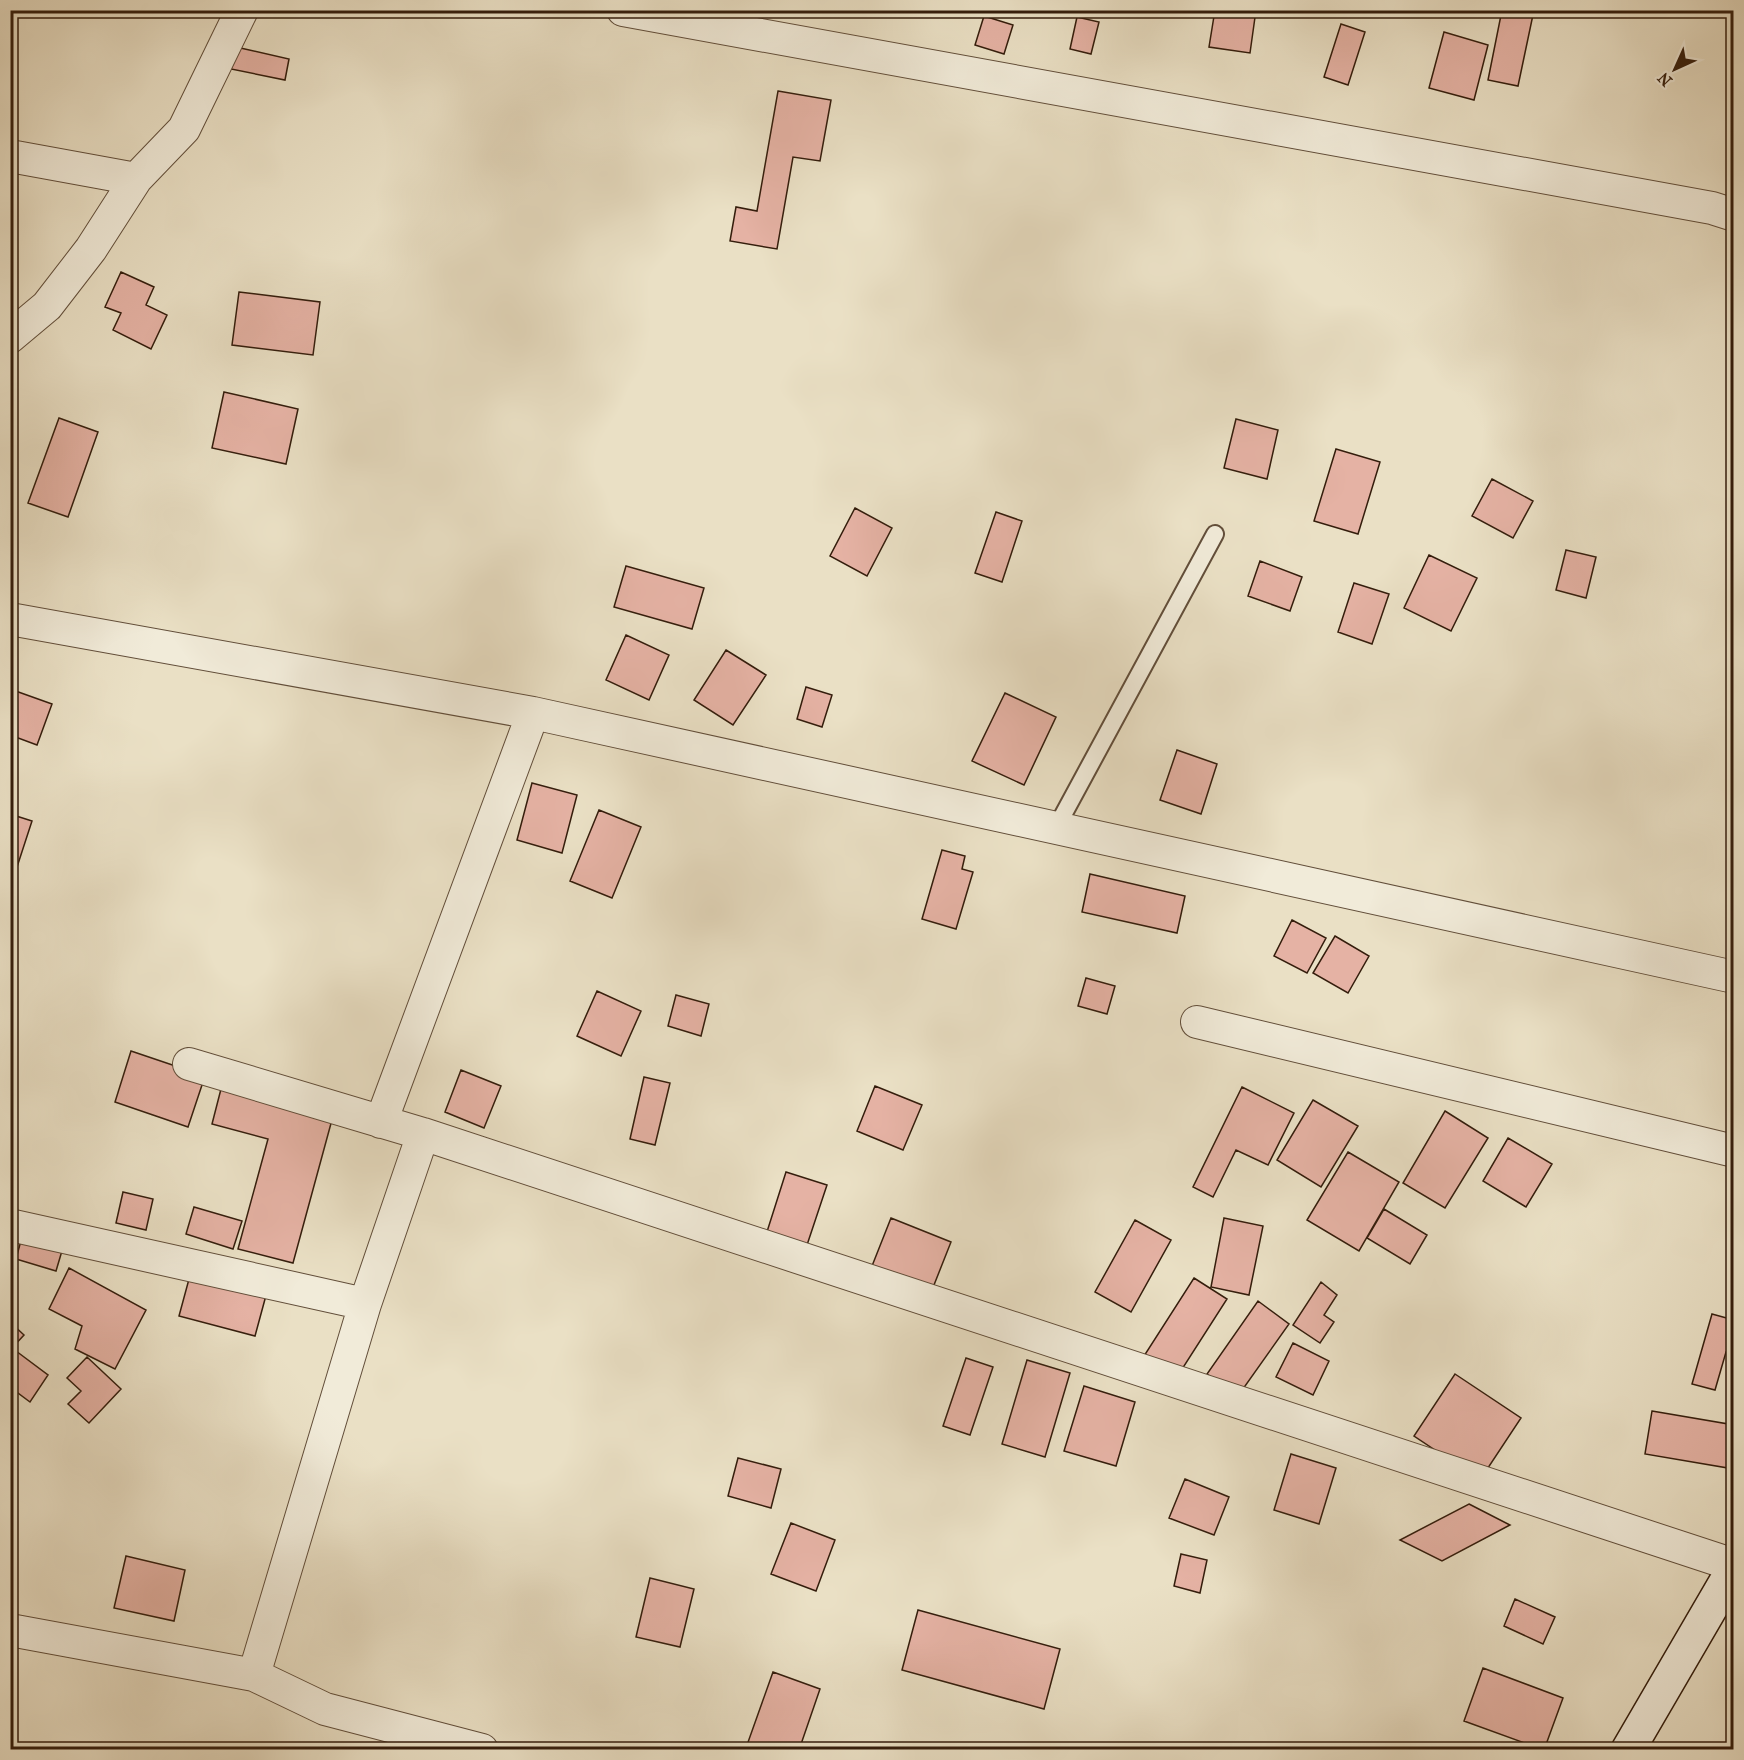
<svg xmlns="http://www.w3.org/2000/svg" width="1744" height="1760" font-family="'IM FELL French Canon',serif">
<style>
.building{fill:#e5b2a4;stroke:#341d0c;stroke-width:1.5}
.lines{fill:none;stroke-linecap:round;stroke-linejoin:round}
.lane-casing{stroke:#624e3a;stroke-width:20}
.street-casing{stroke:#624e3a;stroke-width:34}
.secondary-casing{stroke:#341d0c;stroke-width:36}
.lane{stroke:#f1ebd9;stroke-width:16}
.street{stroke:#f1ebd9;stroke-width:32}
.secondary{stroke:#f1ebd9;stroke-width:33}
</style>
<rect width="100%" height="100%" fill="#eae0c5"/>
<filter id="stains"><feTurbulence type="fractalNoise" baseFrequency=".00333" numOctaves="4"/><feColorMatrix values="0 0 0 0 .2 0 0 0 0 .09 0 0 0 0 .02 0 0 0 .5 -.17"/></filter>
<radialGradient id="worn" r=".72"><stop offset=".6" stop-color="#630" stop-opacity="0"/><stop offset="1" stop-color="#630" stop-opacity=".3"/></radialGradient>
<!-- building -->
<path class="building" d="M279,10H310L309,17Z
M1215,10H1256L1250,53L1209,47Z
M1502,10H1534L1518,86L1488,80Z
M984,16L1013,25L1004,54L975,45Z
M1077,17L1099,22L1091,54L1070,49Z
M1341,24L1365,32L1348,85L1324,77Z
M1444,32L1488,45L1474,100L1429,88Z
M236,47L289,59L285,80L231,69Z
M778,91L831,100L820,161L793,157L777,249L730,241L736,207L757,211Z
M121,272L154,287L146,305L167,315L151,349L113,330L121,313L105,307Z
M239,292L320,302L313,355L232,345Z
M224,392L298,409L286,464L212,448Z
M59,418L98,432L68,517L28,503Z
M1236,419L1278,430L1267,479L1224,468Z
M1336,449L1380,462L1358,534L1314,521Z
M1492,479L1533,501L1513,538L1472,516Z
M855,508L892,528L867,576L830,556Z
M996,512L1022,521L1002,582L975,573Z
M1566,550L1596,557L1586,598L1556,590Z
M1429,555L1477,578L1451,631L1404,608Z
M1260,561L1302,577L1290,611L1248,596Z
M626,566L704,588L692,629L614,607Z
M1354,583L1389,594L1372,644L1338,632Z
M626,635L669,655L649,700L606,680Z
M726,650L766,675L733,725L694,700Z
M806,687L832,695L822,727L797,719Z
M10,689L52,704L37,745L10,735Z
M1005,693L1056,717L1024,785L972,761Z
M1177,750L1217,764L1201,814L1160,800Z
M532,783L577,795L562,853L517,840Z
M599,810L641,827L612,898L570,881Z
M10,814L32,821L16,870L10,868Z
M942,850L965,856L962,869L973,872L956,929L922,919Z
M1090,874L1185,896L1177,933L1082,912Z
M1292,920L1326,938L1307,973L1274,956Z
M1335,936L1369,956L1348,993L1313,973Z
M1086,978L1115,986L1107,1014L1078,1006Z
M597,991L641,1011L621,1056L577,1036Z
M676,995L709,1004L701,1036L668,1026Z
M131,1051L205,1076L188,1127L115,1102Z
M461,1070L501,1086L484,1128L445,1112Z
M644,1077L670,1083L655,1145L630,1139Z
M875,1086L922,1105L903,1150L857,1131Z
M1242,1087L1294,1113L1268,1165L1236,1150L1213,1197L1193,1187Z
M221,1089L333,1116L293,1263L238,1249L268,1139L212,1124Z
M1313,1100L1358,1126L1321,1187L1277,1160Z
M1445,1111L1488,1138L1445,1208L1403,1183Z
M1508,1138L1552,1164L1526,1207L1483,1181Z
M1348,1152L1399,1182L1359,1251L1307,1220Z
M786,1172L827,1185L805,1251L765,1238Z
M123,1192L153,1199L146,1230L116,1223Z
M194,1207L242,1221L233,1249L186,1234Z
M1384,1209L1427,1235L1410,1264L1367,1238Z
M891,1218L951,1242L932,1290L872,1266Z
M1224,1218L1263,1226L1249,1295L1211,1287Z
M1135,1220L1171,1240L1131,1312L1095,1292Z
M23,1233L64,1244L56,1271L16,1259Z
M69,1268L146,1310L115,1369L75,1349L82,1326L49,1309Z
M192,1268L268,1288L255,1336L179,1316Z
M1194,1278L1227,1299L1177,1377L1144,1356Z
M1321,1282L1337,1295L1324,1315L1334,1322L1320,1343L1293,1325Z
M1258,1301L1289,1324L1238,1396L1207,1374Z
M1712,1314L1734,1320V1353L1726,1352L1715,1390L1692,1384Z
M10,1322L24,1335L12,1348L48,1375L30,1402L10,1387Z
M1293,1343L1329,1361L1313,1395L1276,1377Z
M87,1357L121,1389L89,1423L68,1404L81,1391L67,1378Z
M966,1358L993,1367L970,1435L943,1426Z
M1027,1360L1070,1373L1045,1457L1002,1444Z
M1455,1374L1521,1418L1480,1480L1414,1436Z
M1084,1386L1135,1402L1116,1466L1064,1451Z
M1652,1411L1734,1425V1469L1645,1454Z
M1291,1454L1336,1468L1319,1524L1274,1510Z
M738,1458L781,1469L771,1508L728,1496Z
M1185,1479L1229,1497L1214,1535L1169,1518Z
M1469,1504L1510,1525L1442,1561L1400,1540Z
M791,1523L835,1540L816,1591L771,1574Z
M1181,1554L1207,1560L1200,1593L1174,1586Z
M126,1556L185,1570L174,1621L114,1608Z
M650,1578L694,1589L680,1647L636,1637Z
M1515,1599L1555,1617L1543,1644L1504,1626Z
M918,1610L1060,1649L1044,1709L902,1670Z
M1483,1668L1563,1698L1544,1750L1464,1721Z
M773,1672L820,1689L799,1750H760L747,1745Z"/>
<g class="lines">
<defs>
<path id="lane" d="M1056,828L1215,534"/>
<path id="street" d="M623,10L1712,208L1734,215
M10,156L136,179
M10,337L47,306L91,249L136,179L184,129L242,10
M10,619L533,713L1734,977
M1197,1022L1734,1151
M189,1064L423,1134L1734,1565
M381,1122L533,713
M10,1225L365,1304
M10,1630L254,1675L325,1709L482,1750
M254,1675L365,1304L423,1134"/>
<path id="secondary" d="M1628,1750L1734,1568"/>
</defs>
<!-- lane casing -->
<use href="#lane" class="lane-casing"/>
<!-- street casing -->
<use href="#street" class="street-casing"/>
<!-- secondary casing -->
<use href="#secondary" class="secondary-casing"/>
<!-- lane -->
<use href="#lane" class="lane"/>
<!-- street -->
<use href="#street" class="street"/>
<!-- secondary -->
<use href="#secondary" class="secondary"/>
</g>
<!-- margin -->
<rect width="1744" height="1760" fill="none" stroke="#eae0c5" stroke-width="36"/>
<rect x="12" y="12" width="1720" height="1736" fill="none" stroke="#341d0c" stroke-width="3"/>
<rect x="18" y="18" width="1708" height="1724" fill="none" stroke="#341d0c" stroke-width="1.5"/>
<!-- north arrow -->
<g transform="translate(1675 69) rotate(225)" stroke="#f1ebd9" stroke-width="4.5" paint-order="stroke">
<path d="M0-4.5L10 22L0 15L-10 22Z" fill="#341d0c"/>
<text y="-9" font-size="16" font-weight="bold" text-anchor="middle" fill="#341d0c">N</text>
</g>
<rect width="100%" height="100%" filter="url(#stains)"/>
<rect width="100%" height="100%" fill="url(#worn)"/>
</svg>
